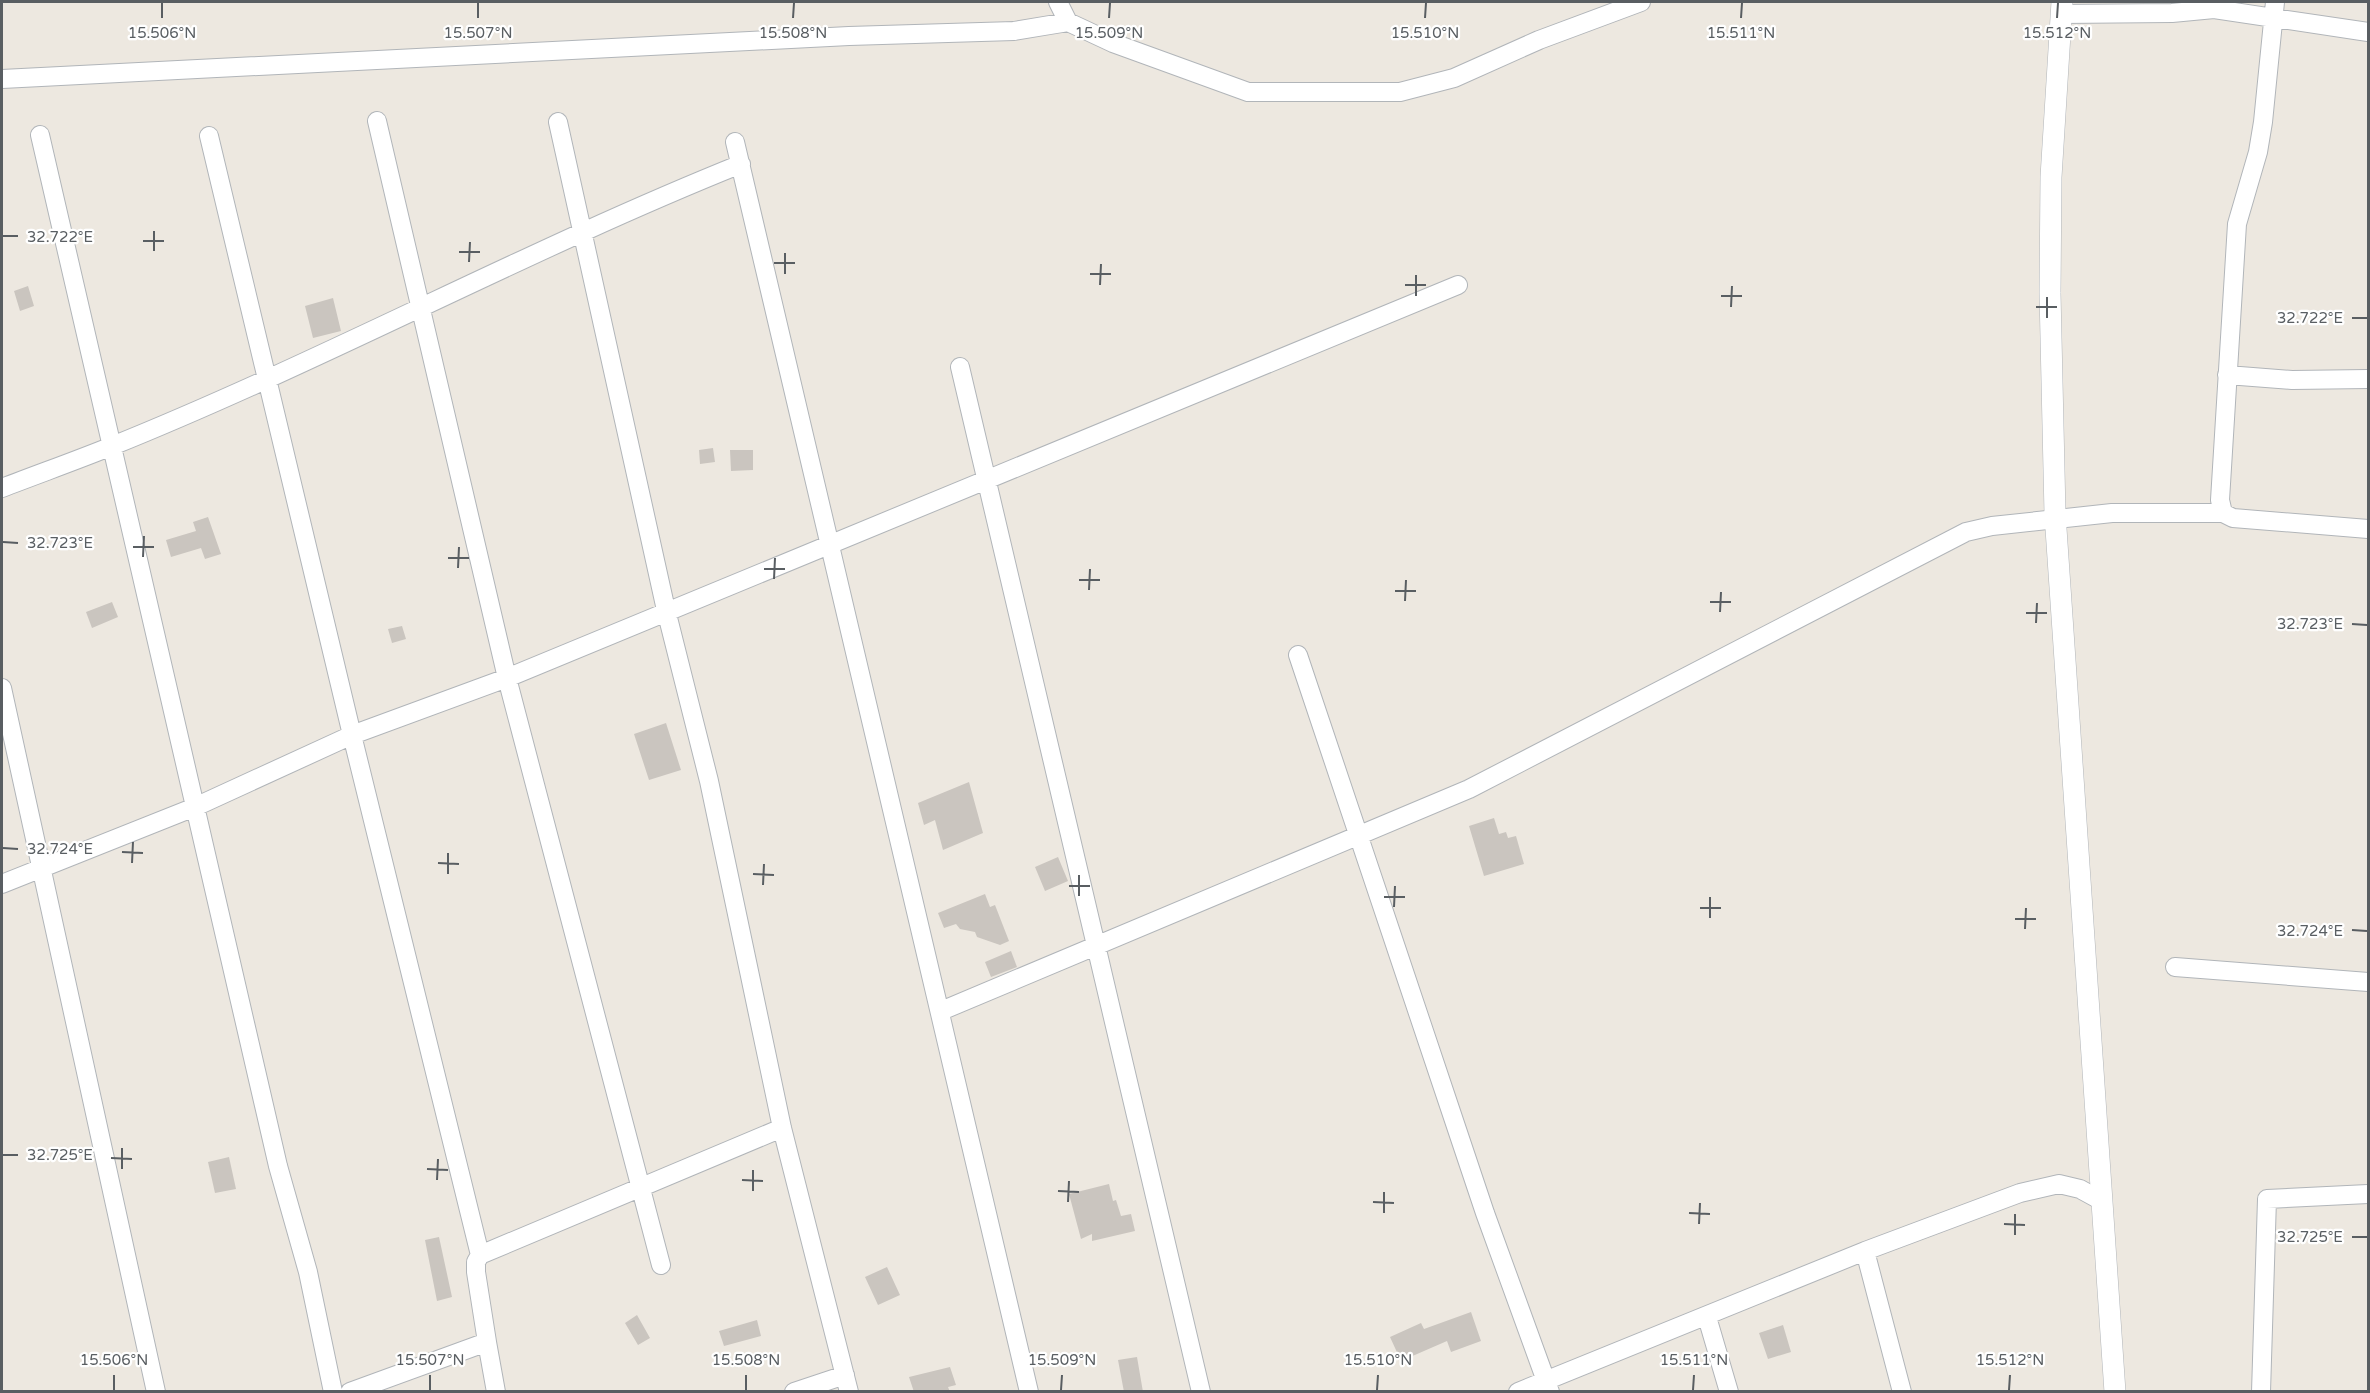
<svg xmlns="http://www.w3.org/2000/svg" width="2370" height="1393" font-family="'Varela Round',sans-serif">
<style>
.building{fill:#cac5bf}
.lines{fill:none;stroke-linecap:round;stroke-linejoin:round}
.minor-casing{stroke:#b1b5b9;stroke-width:20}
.tertiary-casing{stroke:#b1b5b9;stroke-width:22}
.minor{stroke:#fff;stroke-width:18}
.tertiary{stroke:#fff;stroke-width:21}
.ticks{fill:none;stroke:#595e62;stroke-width:2}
.ticks-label{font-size:15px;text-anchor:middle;fill:#595e62;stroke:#fff;stroke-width:4.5;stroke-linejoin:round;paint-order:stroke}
</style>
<rect width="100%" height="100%" fill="#ede8e0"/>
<!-- building -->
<path class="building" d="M28,286L34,306L20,311L14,291Z
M333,298L341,331L313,338L305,306Z
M713,448L715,462L700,464L699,450Z
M730,450H753V470L731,471Z
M208,517L221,554L205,559L201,548L171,557L166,540L196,531L193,522Z
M112,602L118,617L92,628L86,612Z
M402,626L406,639L392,643L388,629Z
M666,723L681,770L649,780L634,734Z
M969,782L983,833L943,850L935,820L924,825L918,803Z
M1494,818L1499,834L1506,832L1508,838L1516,836L1524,864L1484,876L1469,826Z
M1058,857L1068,881L1045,891L1035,867Z
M985,894L990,907L995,905L1009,941L1000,945L977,937L975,932L960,929L956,924L944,928L938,913Z
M1011,951L1017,967L991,977L985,962Z
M229,1157L236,1189L215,1193L208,1162Z
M1109,1184L1113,1201L1116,1200L1121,1216L1131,1214L1135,1231L1092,1241V1234L1081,1239L1069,1194Z
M439,1237L452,1297L437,1301L425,1240Z
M887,1267L900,1295L878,1305L865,1277Z
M1471,1312L1481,1341L1451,1352L1447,1341L1401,1361L1390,1337L1421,1323L1424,1329Z
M637,1315L650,1338L638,1345L625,1323Z
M757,1320L761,1336L724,1346L719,1331Z
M1783,1325L1791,1352L1768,1359L1759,1333Z
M1137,1357L1143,1392H1124L1118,1360Z
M950,1367L956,1385L948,1387L950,1392H914L909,1377Z"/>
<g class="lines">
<defs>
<path id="minor" d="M1058,2L1068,22
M2061,14L2172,13L2214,9L2368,32
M2,79L849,36L1014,31L1068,22L1113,43L1248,92H1400L1454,78L1539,40L1641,2
M377,121L507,678L661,1265
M558,122L666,610L709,781L782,1128L849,1392
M40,135L278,1166L308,1272L333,1392
M209,136L352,735L480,1255
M735,142L1029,1392
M960,367L1201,1392
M2227,375L2292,380L2368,379
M2,488C38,474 75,461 112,446C325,360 527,250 741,164
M2223,513L2220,500L2237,224L2258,152L2263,122L2275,2
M1298,655L1485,1213L1550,1392
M2,688L156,1392
M2,884L195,807L352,735L507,678L1458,285
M2175,967L2368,982
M941,1011L1469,789L1966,532L1992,526L2112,513H2223L2233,518L2368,529
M1865,1251L1902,1392
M1707,1317L1729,1392
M487,1342L496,1392
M350,1392L487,1342L476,1272V1262L480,1255L782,1128
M794,1392L845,1375
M1518,1392L1865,1251L2020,1193L2059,1184L2080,1189L2102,1201
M2261,1392L2267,1199L2368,1194"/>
<path id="tertiary" d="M2062,2L2051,177L2050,293L2055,514L2115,1392"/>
</defs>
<!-- minor casing -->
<use href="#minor" class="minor-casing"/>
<!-- tertiary casing -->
<use href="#tertiary" class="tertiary-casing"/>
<!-- minor -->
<use href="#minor" class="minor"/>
<!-- tertiary -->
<use href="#tertiary" class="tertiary"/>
</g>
<!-- ticks -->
<path class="ticks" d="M162,18V3M478,18V3M793,18L794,3M1109,18L1110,3M1425,18L1426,3M1741,18L1742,3M2057,18L2058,3M3,236H18M143,241H164M154,251V231M459,252H480M469,262L470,242M774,263H795M785,274V253M1090,274H1111M1100,285L1101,264M1405,285H1426M1416,296V275M1721,296H1742M1731,307L1732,286M2036,307H2057M2047,318V297M2352,318H2367M3,542L18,543M133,547H154M143,557L144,536M448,558H469M458,568L459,547M764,569H785M774,579L775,558M1079,580H1100M1089,590L1090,569M1395,591H1416M1405,601L1406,580M1710,602H1731M1720,612L1721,592M2026,613H2047M2036,623L2037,603M2352,624L2367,625M3,848L18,849M122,852L143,853M132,863L133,842M438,863L459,864M448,874V853M753,874L774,875M763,885L764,864M1069,886H1090M1079,896V875M1384,897H1405M1394,907L1395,886M1700,908H1721M1710,918V897M2015,919H2036M2025,929L2026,908M2352,930L2367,931M3,1155H18M111,1158L132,1159M122,1169V1148M427,1169L448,1170M437,1180L438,1159M742,1180L763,1181M753,1191V1170M1058,1191L1079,1192M1068,1202L1069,1181M1373,1202L1394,1203M1384,1213V1192M1689,1213L1710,1214M1699,1224L1700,1203M2004,1224L2025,1225M2015,1235V1214M2352,1237H2367M114,1390V1375M430,1390V1375M746,1390V1375M1061,1390L1062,1375M1377,1390L1378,1375M1693,1390L1694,1375M2009,1390L2010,1375"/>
<g class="ticks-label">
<text x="162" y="38">15.506°N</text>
<text x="478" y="38">15.507°N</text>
<text x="793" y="38">15.508°N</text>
<text x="1109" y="38">15.509°N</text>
<text x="1425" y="38">15.510°N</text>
<text x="1741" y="38">15.511°N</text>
<text x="2057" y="38">15.512°N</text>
<text x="60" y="242">32.722°E</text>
<text x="2310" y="323">32.722°E</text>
<text x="60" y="548">32.723°E</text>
<text x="2310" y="629">32.723°E</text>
<text x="60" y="854">32.724°E</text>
<text x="2310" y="936">32.724°E</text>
<text x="60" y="1160">32.725°E</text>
<text x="2310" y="1242">32.725°E</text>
<text x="114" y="1365">15.506°N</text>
<text x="430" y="1365">15.507°N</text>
<text x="746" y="1365">15.508°N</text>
<text x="1062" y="1365">15.509°N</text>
<text x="1378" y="1365">15.510°N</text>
<text x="1694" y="1365">15.511°N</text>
<text x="2010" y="1365">15.512°N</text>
</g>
<!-- border -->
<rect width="2370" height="1393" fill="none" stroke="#595e62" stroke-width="6"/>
</svg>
